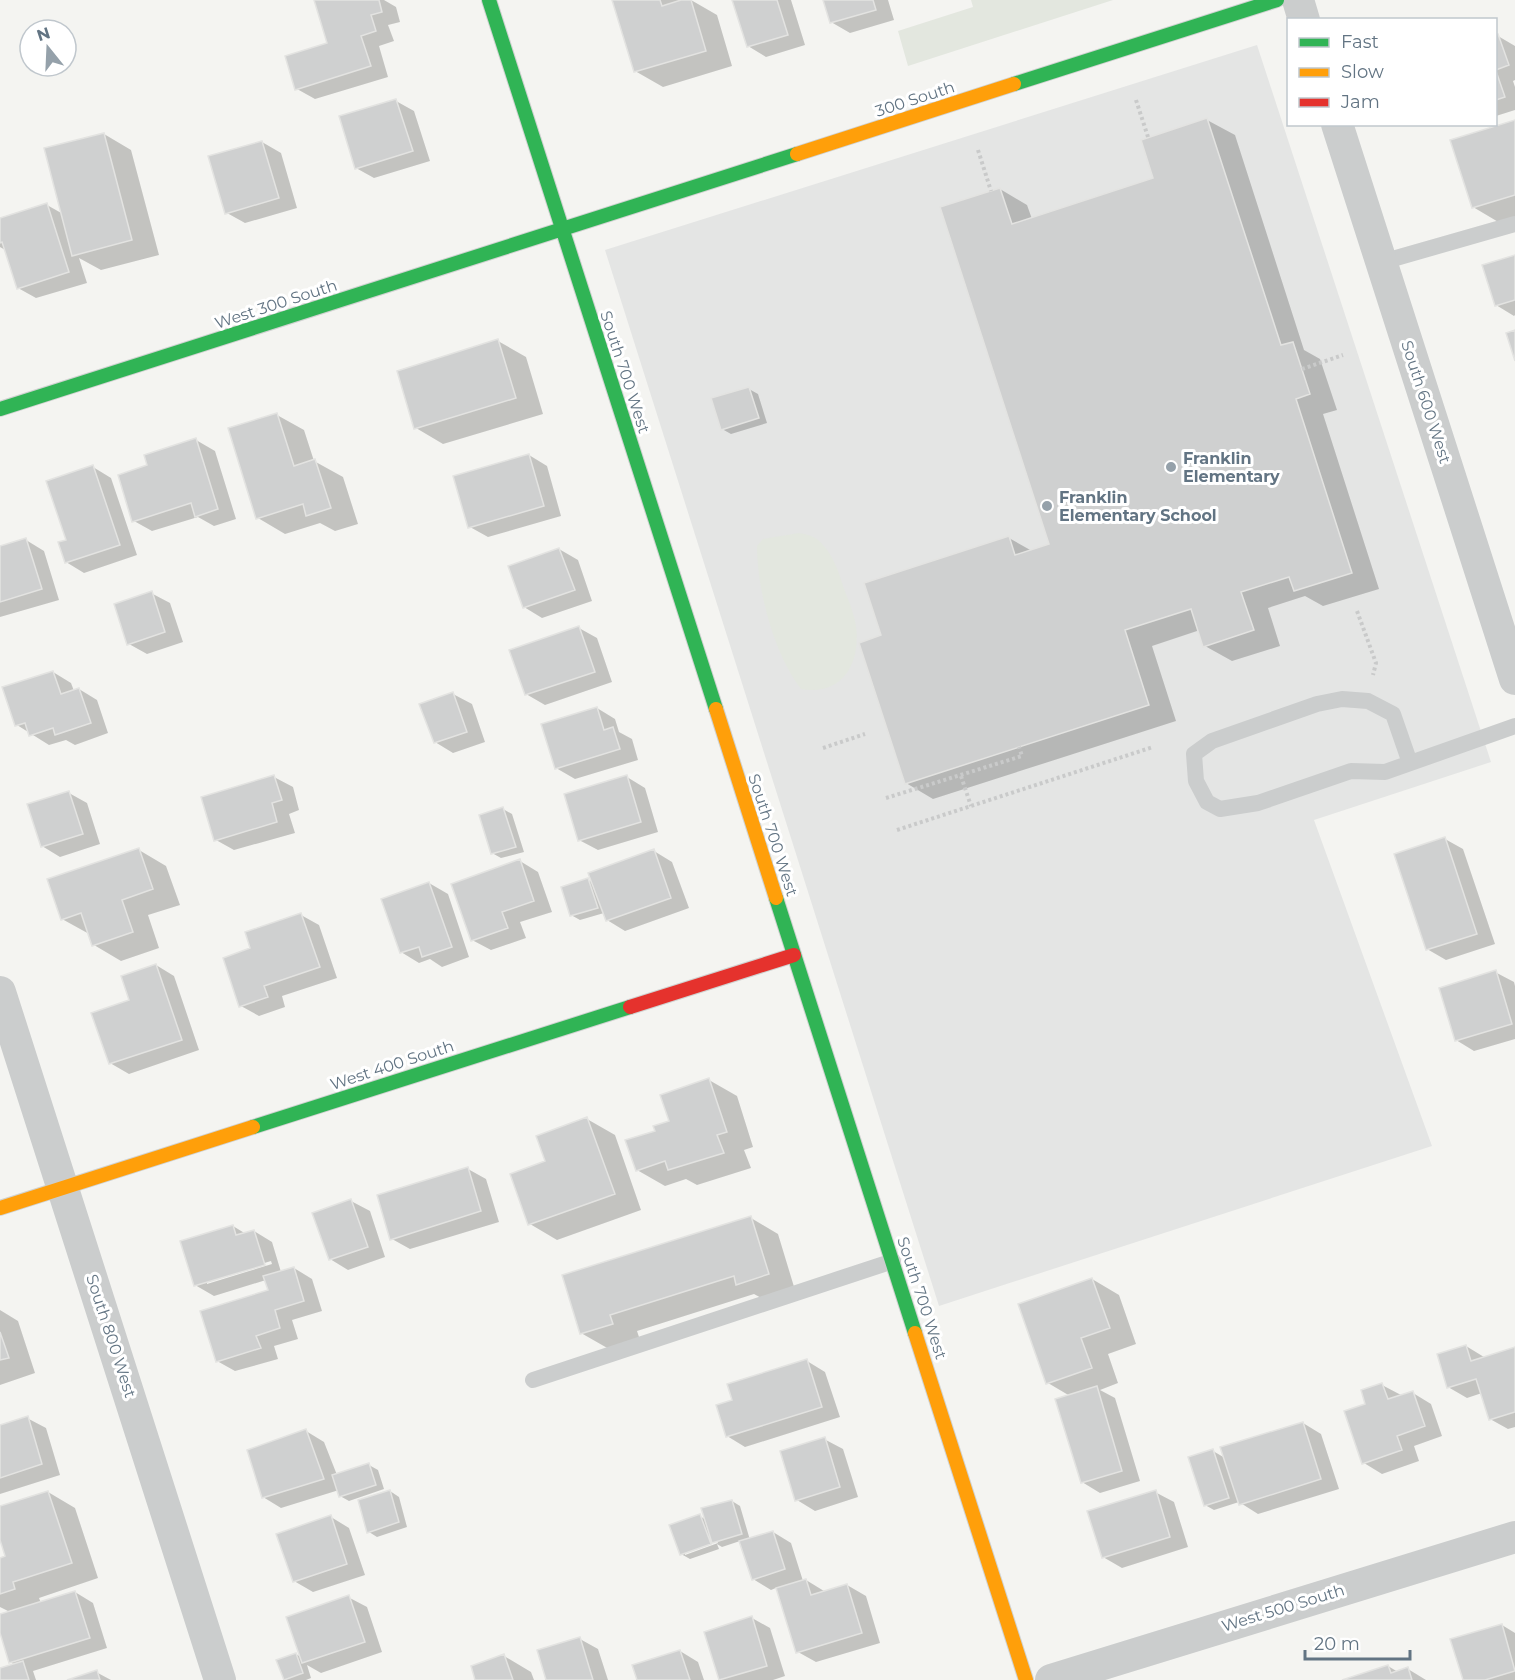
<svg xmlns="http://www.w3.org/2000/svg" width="1515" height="1680" font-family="Montserrat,sans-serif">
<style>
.built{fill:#e4e5e4}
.green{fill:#e3e7df}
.shadow{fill:#0003;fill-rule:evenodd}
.building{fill:#cfd0d0;stroke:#e3e3e1;stroke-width:1.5}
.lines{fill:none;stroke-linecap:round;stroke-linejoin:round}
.fast-casing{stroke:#d0d2d1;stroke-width:16}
.slow-casing{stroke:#d0d2d1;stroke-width:16}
.jam-casing{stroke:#d0d2d1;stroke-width:16}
.path{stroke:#c9caca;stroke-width:4;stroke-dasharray:3 3;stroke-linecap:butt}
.lane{stroke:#cbcdcd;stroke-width:16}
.street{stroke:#cbcdcd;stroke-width:32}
.fast{stroke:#30b455;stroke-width:14}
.slow{stroke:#ff9f0a;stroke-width:14}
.jam{stroke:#e5322d;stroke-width:14}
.poi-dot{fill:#95a1aa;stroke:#fff;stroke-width:2}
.labels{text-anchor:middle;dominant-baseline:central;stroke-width:6;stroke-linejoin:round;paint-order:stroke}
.street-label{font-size:16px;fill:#627483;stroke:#fff}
.poi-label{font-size:16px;font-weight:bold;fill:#627483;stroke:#fff;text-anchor:start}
</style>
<rect width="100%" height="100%" fill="#f4f4f1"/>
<!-- built -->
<path class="built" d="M1257,45L1491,762L1314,820L1432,1146L939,1306L605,250Z"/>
<!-- green -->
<path class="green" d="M971,0H1113L908,66L898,31L973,7Z
M799,533C809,535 817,537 823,545C833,556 839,572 843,586C848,599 854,613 856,626C861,664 842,696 801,689C774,654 757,590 757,546L763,539Z"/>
<!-- shadow -->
<path class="shadow" d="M316,0H384L396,7L400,22L388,25L394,41L379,46L388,77L315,99L297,89L329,44Z
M613,0H691L717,15L732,66L663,87L635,71Z
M733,0H791L805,45L766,57L748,46Z
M825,0H888L894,20L850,33L831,22Z
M1496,36H1498L1515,46V80L1513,81L1515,87V110L1496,116Z
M396,101L414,111L430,161L374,178L356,168Z
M1207,120L1235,135L1304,350L1320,359L1337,410L1323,414L1379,589L1323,606L1305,596L1268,608L1280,646L1232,661L1205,646L1200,630L1152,646L1176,721L933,799L906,783L883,636L1009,538L1032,551L1051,545L1000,189L1027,205L1032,219L1155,179Z
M1515,121V219L1500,223L1473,207Z
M104,134L131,150L159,255L101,270L79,258L87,283L36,298L18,288L7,251L0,247V220L47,205L63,214Z
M262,142L281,153L297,208L245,223L227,213Z
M1515,256V315L1514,316L1496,305Z
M498,341L526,357L543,414L443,444L416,428Z
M749,389L758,394L767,423L731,434L722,429Z
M277,415L304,430L314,461L343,477L358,524L335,531L320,523L285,534L258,518Z
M196,440L215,451L236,519L214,526L198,517L152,531L134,521L149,466Z
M529,455L547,466L561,516L488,537L470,527Z
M93,467L111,478L137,555L84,573L66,562L68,541Z
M26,540L44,551L59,600L0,617V548Z
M559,549L578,560L592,601L542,618L524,607Z
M151,593L170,603L183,642L147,654L129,644Z
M579,628L597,638L612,682L545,705L526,694Z
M53,672L71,683L74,691L79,689L97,700L108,733L75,745L66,740L49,745L17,725Z
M453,694L472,704L485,742L453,753L435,742Z
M597,708L615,719L619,732L632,739L638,760L575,779L556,768Z
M274,777L293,787L299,810L289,814L295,833L234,850L216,840Z
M627,777L645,788L658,832L598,850L579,840Z
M69,793L87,803L100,844L60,857L42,846Z
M503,809L512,814L524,852L501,858L492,853Z
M1445,839L1463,849L1495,944L1446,960L1427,949Z
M139,850L166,866L180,905L148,915L159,948L121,961L94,945L91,935L62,919Z
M654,851L672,862L689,908L625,931L607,920L604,913L580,920L571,915L588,880L594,883Z
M520,861L538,872L552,912L520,922L526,938L491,950L472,940Z
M429,883L448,894L469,957L442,967L430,959L419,963L401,952Z
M301,915L319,925L337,978L282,996L285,1007L259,1016L241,1006L252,949Z
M156,965L174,976L199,1050L129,1074L110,1063L131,1001Z
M1495,972L1514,982L1515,986V1039L1474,1051L1456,1040Z
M709,1080L737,1096L753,1147L744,1150L751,1168L697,1185L686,1179L665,1186L637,1170L670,1122Z
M587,1119L615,1135L641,1210L557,1240L530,1224L547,1162Z
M468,1169L486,1179L499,1222L410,1249L392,1239Z
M351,1201L370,1211L385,1257L348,1270L330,1259Z
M751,1218L778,1234L795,1290L765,1300L754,1294L637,1331L640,1340L609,1349L581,1333Z
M233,1226L246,1234L254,1231L272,1242L281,1272L294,1268L312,1279L322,1311L292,1320L298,1339L274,1346L278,1359L235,1371L217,1361L270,1291L266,1280L214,1296L195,1285ZM271,1261L272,1264L207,1284V1281Z
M1092,1279L1119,1295L1136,1344L1108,1354L1118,1383L1100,1390L1115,1398L1140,1481L1100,1493L1082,1482L1070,1396L1048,1383Z
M0,1310L18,1321L35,1373L0,1385Z
M1466,1346L1484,1357L1515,1349V1427L1508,1429L1490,1419L1482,1393L1467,1398L1448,1387Z
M807,1361L825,1372L840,1417L745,1447L727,1436L734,1401Z
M1382,1385L1401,1395L1413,1393L1431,1404L1442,1436L1414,1446L1419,1461L1382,1474L1364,1463L1367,1405Z
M27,1418L46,1428L60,1475L0,1494V1426Z
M1303,1423L1321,1434L1339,1489L1258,1514L1239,1502L1214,1510L1205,1505L1213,1451L1225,1458Z
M306,1431L324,1442L337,1475L369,1465L378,1470L384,1489L349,1501L340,1496L339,1490L281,1508L263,1497Z
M824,1439L843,1449L858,1497L815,1511L797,1500Z
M390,1491L399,1497L407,1527L377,1537L369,1532Z
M48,1492L75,1508L98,1578L39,1598L41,1603L75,1592L93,1603L107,1648L33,1671L36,1680H0V1670L15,1665L10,1662L0,1628V1615L10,1612L0,1607V1559L7,1557L0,1535V1508Z
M1155,1492L1174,1502L1188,1547L1122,1568L1103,1557Z
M732,1501L740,1506L750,1540L773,1532L791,1543L803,1581L806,1580L824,1591L847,1585L866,1596L880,1643L816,1662L798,1652L778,1587L771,1590L753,1579L740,1541L722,1547L717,1544L719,1549L690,1559L681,1554L700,1516L706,1520ZM717,1541L718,1543L685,1555V1552Z
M331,1517L349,1528L365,1575L313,1592L294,1581Z
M348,1597L367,1607L382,1652L321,1673L307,1665L311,1678L306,1680H285L278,1661L296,1654L301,1657Z
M752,1618L770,1628L785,1676L773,1680H721L706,1633Z
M1502,1625L1515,1633V1680H1464Z
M580,1639L598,1649L608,1680H547Z
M680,1651L698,1662L704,1680H639Z
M504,1656L531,1672L534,1680H477Z
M1388,1666L1398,1672L1408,1669L1426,1680H1346Z
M96,1672L111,1680H72Z"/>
<!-- building -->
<path class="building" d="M314,0H379L382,12L371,15L376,31L361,36L371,66L295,90L285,56L327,43Z
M612,0H660L662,6L681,0H691L706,51L634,72Z
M732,0H777L788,35L747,47Z
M823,0H873L876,10L830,23Z
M1498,34L1509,65L1496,70V35Z
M1496,71L1505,97L1496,100Z
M396,99L413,151L355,169L339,116Z
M1207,118L1281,345L1293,342L1310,394L1296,399L1352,573L1294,591L1289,577L1241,592L1254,630L1203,647L1191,609L1125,630L1149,705L905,784L859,643L881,635L864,583L1009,536L1015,555L1049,544L940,207L1000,188L1012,224L1153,178L1141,140Z
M1515,120V195L1472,208L1450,140Z
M104,133L132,240L72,256L44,148Z
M262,141L279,198L225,214L208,156Z
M47,203L69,272L17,289L2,242L0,243V218Z
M1515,255V300L1495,306L1482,265Z
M1515,330V361L1506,333Z
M498,339L516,398L414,429L397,371Z
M749,387L759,418L721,430L711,398Z
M277,413L294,466L315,459L331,508L306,516L303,504L256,519L228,428Z
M196,438L218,509L195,517L191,503L132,522L118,475L147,465L144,455Z
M529,454L544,506L468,528L453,476Z
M93,465L120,545L65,563L58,542L66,540L46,481Z
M26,538L42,589L0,602V546Z
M559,548L575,590L523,608L508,566Z
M152,591L165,632L127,645L114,604Z
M579,626L595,672L525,695L509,650Z
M53,671L61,694L79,688L91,723L55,735L53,728L29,736L25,723L15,726L2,687Z
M453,692L467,732L434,743L419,704Z
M597,707L604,730L613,727L620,749L555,769L541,724Z
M274,775L282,800L272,803L277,822L214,841L201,797Z
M627,775L641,822L578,841L564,794Z
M69,791L83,834L41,847L27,804Z
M503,807L516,847L491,854L479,815Z
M1445,837L1477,934L1426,950L1394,854Z
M139,848L153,889L122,900L133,932L92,946L81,913L61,920L47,879Z
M654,849L671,898L606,921L588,873Z
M520,859L534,901L502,912L508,928L471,941L451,884Z
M588,878L598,908L570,916L561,887Z
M429,882L452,947L422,957L419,947L400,953L381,899Z
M301,913L320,967L264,986L268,997L239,1007L223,958L250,948L245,932Z
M156,964L182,1040L109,1064L91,1013L129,1000L121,976Z
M1496,970L1512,1024L1455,1041L1439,988Z
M709,1078L727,1132L717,1135L724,1153L668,1170L665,1161L636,1171L625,1140L655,1131L653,1126L669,1121L660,1095Z
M587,1117L615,1194L528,1225L510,1174L545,1161L536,1136Z
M468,1167L481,1211L390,1240L377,1195Z
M351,1199L368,1247L329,1260L312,1213Z
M751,1216L769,1274L736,1285L734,1276L610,1315L613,1324L580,1334L562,1275Z
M233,1225L236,1235L254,1230L265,1265L194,1286L180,1241Z
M294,1267L304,1301L275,1310L280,1328L256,1336L261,1348L216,1362L200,1311L268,1290L263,1276Z
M1092,1278L1110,1328L1081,1338L1092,1368L1046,1384L1018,1304Z
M0,1332L9,1358L0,1360Z
M1466,1345L1471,1361L1515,1347V1412L1489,1420L1476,1379L1447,1388L1437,1354Z
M807,1359L822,1407L726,1437L716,1405L732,1400L727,1384Z
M1382,1383L1388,1399L1413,1391L1425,1426L1397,1436L1402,1450L1362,1464L1344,1411L1365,1404L1361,1390Z
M1097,1386L1122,1471L1081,1483L1055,1399Z
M28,1416L42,1464L0,1478V1425Z
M1303,1422L1321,1479L1239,1505L1220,1447Z
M306,1429L324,1479L262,1498L247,1450Z
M825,1437L840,1487L795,1501L780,1451Z
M1213,1449L1229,1498L1204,1506L1188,1457Z
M369,1463L376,1485L339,1497L332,1475Z
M390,1490L399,1522L367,1533L358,1500Z
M1156,1490L1170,1537L1102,1558L1087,1511Z
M48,1491L72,1563L13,1582L15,1589L0,1594V1558L5,1556L0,1540V1506Z
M732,1500L742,1534L712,1543L701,1508Z
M700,1514L711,1544L680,1555L669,1525Z
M331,1515L347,1564L293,1582L276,1534Z
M773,1531L785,1569L752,1580L739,1541Z
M806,1579L811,1595L847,1584L862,1633L796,1653L776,1588Z
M75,1591L90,1638L9,1663L0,1633V1614Z
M349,1595L365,1642L302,1663L286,1617Z
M752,1616L767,1666L719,1680L704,1632Z
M1502,1624L1515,1671L1485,1680H1463L1450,1639Z
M580,1637L593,1680H546L537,1650Z
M680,1650L690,1680H637L632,1665Z
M296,1653L303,1673L284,1680L276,1660Z
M504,1654L513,1680H475L471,1666Z
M23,1661L29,1680H0V1668Z
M1388,1665L1391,1673L1408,1667L1412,1680H1342Z
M97,1670L100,1680H67Z"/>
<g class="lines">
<defs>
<path id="fast" d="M489,0L716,709
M1014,84L1277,0
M0,409L797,154
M776,898L915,1333
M253,1127L630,1007"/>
<path id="slow" d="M797,154L1014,84
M716,709L776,898
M0,1208L253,1127
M915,1333L1026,1680"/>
<path id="jam" d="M630,1007L794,955"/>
</defs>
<!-- fast casing -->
<use href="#fast" class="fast-casing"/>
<!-- slow casing -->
<use href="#slow" class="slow-casing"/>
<!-- jam casing -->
<use href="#jam" class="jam-casing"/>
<!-- path -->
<path class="path" d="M1136,100L1148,137
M978,150L991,191
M1302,369L1343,355
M1357,611L1376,663L1373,675
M823,748L865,734
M961,776L971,806
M886,798L1022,756L1019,747
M897,830L1153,747"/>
<!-- lane -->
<path class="lane" d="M1382,262L1515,224
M1410,763L1393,714L1368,701L1342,699L1317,704L1212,741L1194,754L1196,781L1207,802L1220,809L1258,803L1351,771L1385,772L1515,726
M533,1380L893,1261"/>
<!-- street -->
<path class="street" d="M1298,0L1304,20
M1337,124L1515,679
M0,992L220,1680
M1051,1680L1515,1537"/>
<!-- fast -->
<use href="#fast" class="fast"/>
<!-- slow -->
<use href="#slow" class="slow"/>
<!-- jam -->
<use href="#jam" class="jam"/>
</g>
<!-- markers -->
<g class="poi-dot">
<circle cx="1171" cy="467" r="6"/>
<circle cx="1047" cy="506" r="6"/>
</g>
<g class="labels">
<!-- street labels -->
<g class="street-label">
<text transform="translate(915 99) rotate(-18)">300 South</text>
<text transform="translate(276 304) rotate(-18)">West 300 South</text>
<text transform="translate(625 372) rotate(72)">South 700 West</text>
<text transform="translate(1426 402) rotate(72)">South 600 West</text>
<text transform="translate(773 835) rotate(72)">South 700 West</text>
<text transform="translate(392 1065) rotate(-18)">West 400 South</text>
<text transform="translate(922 1298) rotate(72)">South 700 West</text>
<text transform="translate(111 1336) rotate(72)">South 800 West</text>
<text transform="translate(1283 1608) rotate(-17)">West 500 South</text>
</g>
<!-- poi labels -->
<g class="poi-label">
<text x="1183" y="458">Franklin<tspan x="1183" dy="18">Elementary</tspan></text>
<text x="1059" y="497">Franklin<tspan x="1059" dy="18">Elementary School</tspan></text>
</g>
</g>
<!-- legend -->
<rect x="1287" y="18" width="210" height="108" fill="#ffffff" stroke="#c0c7cd" stroke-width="1.5"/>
<rect x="1299" y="38" width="30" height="9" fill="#30b455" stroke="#c0c7cd" stroke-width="1.5"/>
<text x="1341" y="48" font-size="18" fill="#627483">Fast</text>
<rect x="1299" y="68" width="30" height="9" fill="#ff9f0a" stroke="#c0c7cd" stroke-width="1.5"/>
<text x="1341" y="78" font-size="18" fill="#627483">Slow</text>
<rect x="1299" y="98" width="30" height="9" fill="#e5322d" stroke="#c0c7cd" stroke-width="1.5"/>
<text x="1341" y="108" font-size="18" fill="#627483">Jam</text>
<!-- north arrow -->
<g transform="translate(48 48) rotate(342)"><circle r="28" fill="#ffffff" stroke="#c0c7cd" stroke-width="1.5"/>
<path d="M0-4.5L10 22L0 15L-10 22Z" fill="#95a1aa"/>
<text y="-9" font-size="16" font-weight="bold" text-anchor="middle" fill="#627483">N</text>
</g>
<!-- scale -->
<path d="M1305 1650v9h105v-9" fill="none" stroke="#627483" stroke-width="3"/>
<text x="1314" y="1650" font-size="18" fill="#627483" stroke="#ffffff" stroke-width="4.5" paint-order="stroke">20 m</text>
</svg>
